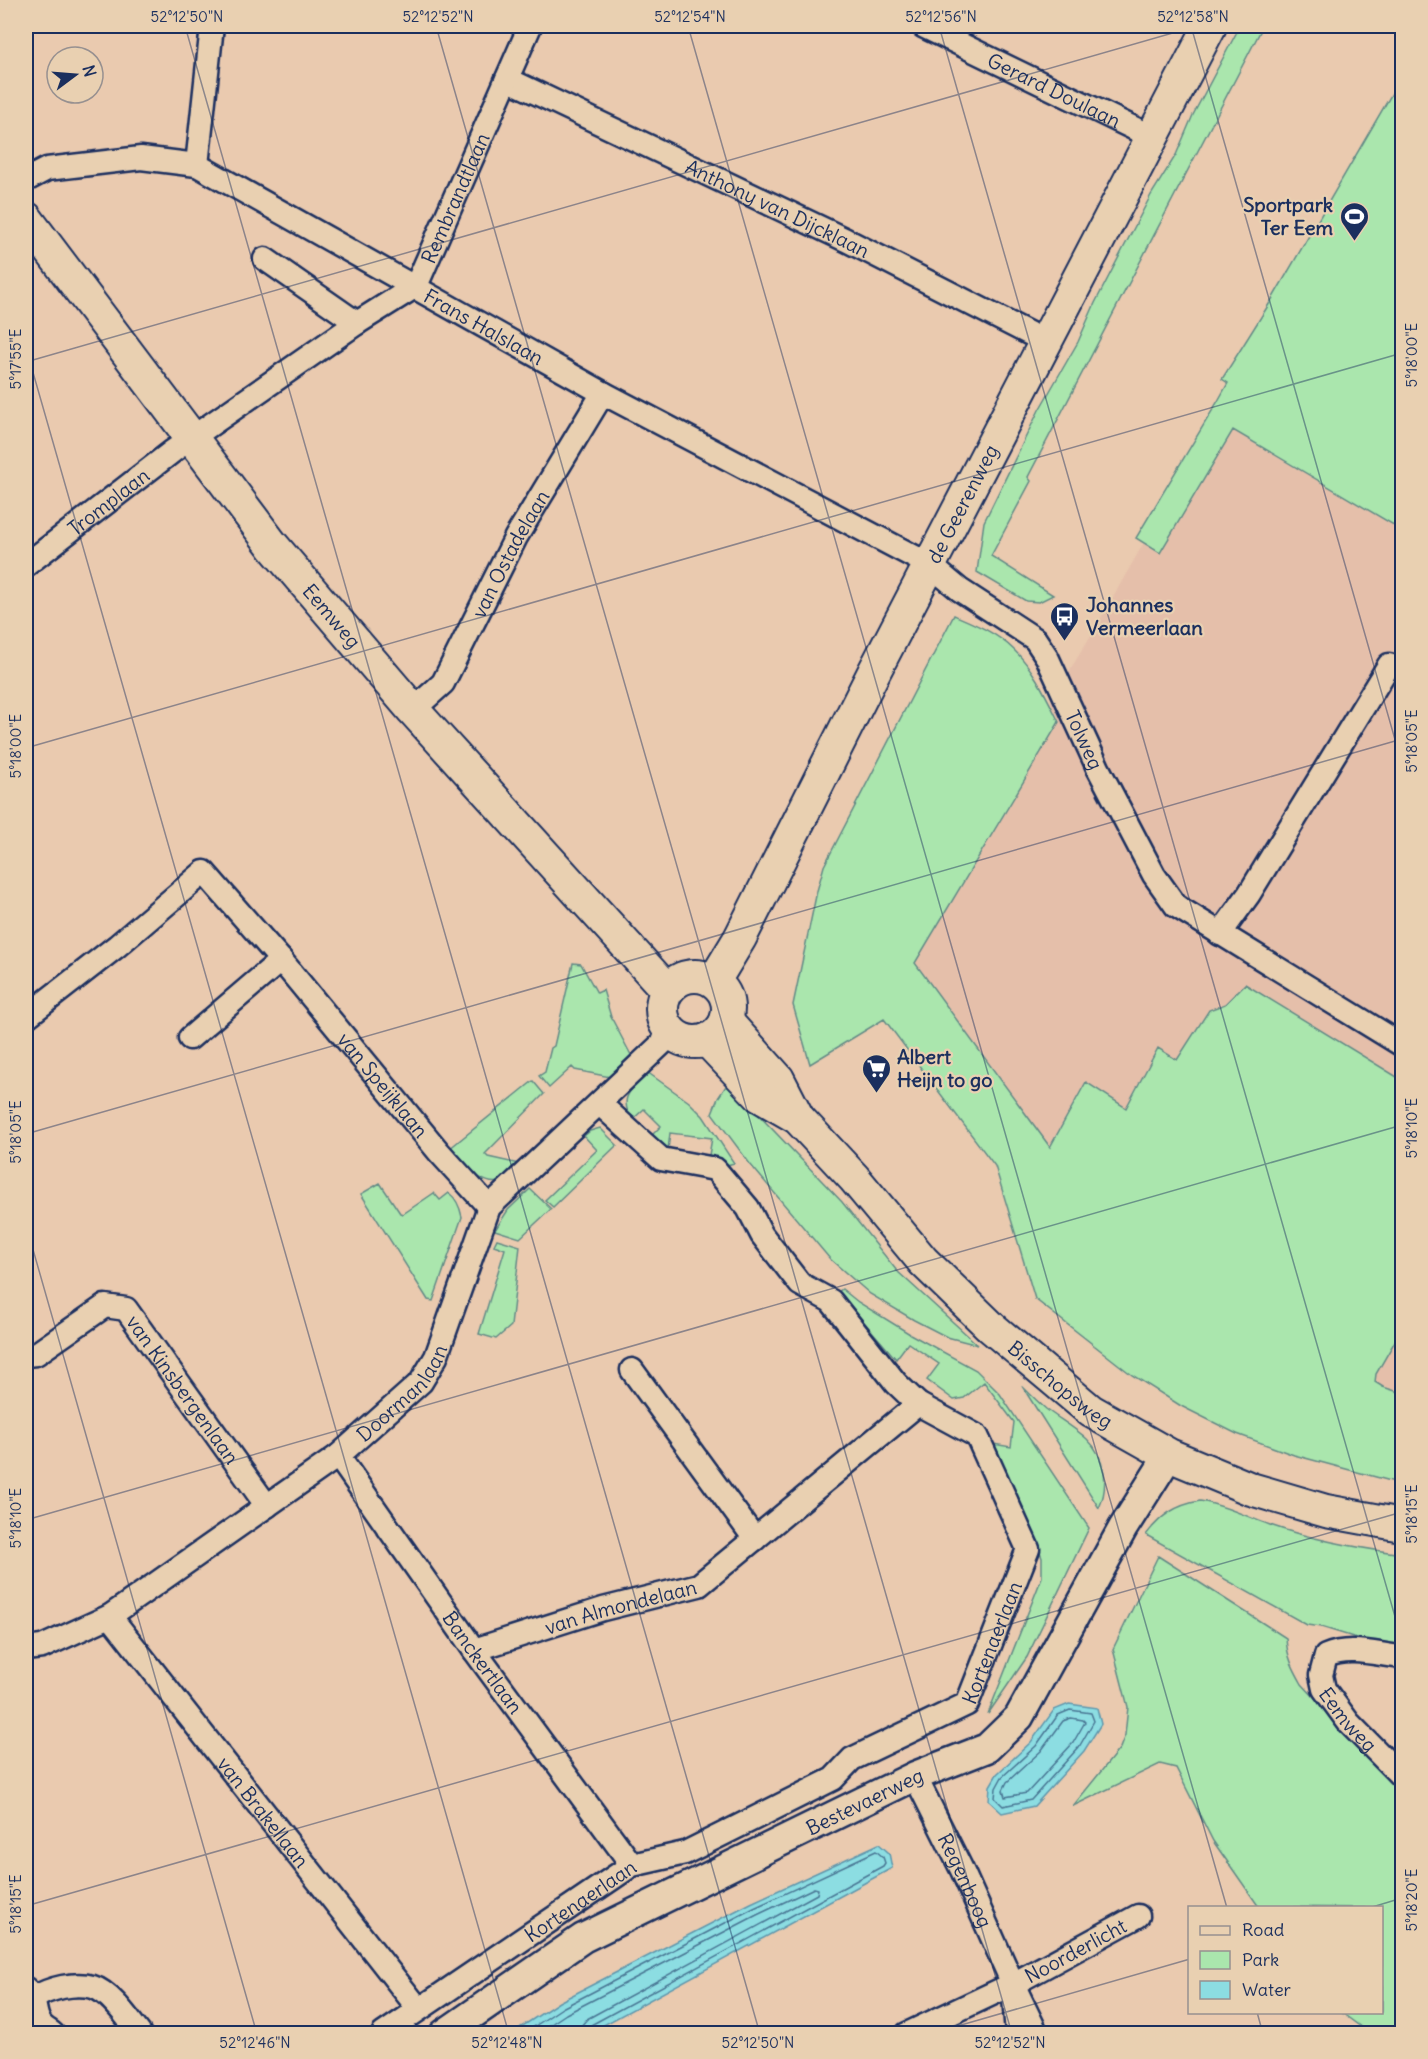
<svg xmlns="http://www.w3.org/2000/svg" width="1428" height="2059" font-family="Delius,sans-serif">
<style>
.built{fill:#e5bfaa}
.green{fill:#aae6ad;stroke:#628a86;stroke-width:1.5}
.water{fill:#8cdde2;stroke:#5f97ad;stroke-width:1.5}
.lines{fill:none;stroke-linecap:round;stroke-linejoin:round}
.shore{stroke:#487593;stroke-width:1.5}
.minor-casing{stroke:#1b2f5e;stroke-width:27}
.tertiary-casing{stroke:#1b2f5e;stroke-width:33}
.secondary-casing{stroke:#1b2f5e;stroke-width:36}
.minor{stroke:#e9d0b1;stroke-width:22}
.tertiary{stroke:#e9d0b1;stroke-width:28}
.secondary{stroke:#e9d0b1;stroke-width:32}
.ticks{fill:none;stroke:#1b2f5e;stroke-width:1.5;stroke-opacity:0.45}
.labels{text-anchor:middle;dominant-baseline:central;stroke-width:4.5;stroke-linejoin:round;paint-order:stroke}
.street-label{font-size:20px;fill:#1b2f5e;stroke:#e9d0b1}
.poi-label{font-size:20px;font-weight:bold;fill:#1b2f5e;stroke:#e9d0b1;text-anchor:start}
.neatline{fill:none;stroke:#1b2f5e;stroke-width:2}
.ticks-label{font-size:15px;text-anchor:middle;fill:#1b2f5e}
</style>
<rect width="100%" height="100%" fill="#eacaaf"/>
<filter id="ink" filterUnits="userSpaceOnUse"><feTurbulence type="fractalNoise" baseFrequency=".0167" numOctaves="2"/><feDisplacementMap in="SourceGraphic" scale="12" xChannelSelector="R" yChannelSelector="G"/><feConvolveMatrix kernelMatrix="1 2 1 2 8 2 1 2 1" color-interpolation-filters="sRGB"/></filter>
<g filter="url(#ink)">
<!-- built -->
<path class="built" d="M1226,399L1402,507V1457L1163,1367L912,966L1001,783L1090,637Z"/>
<!-- green -->
<path class="green" d="M1240,26H1263L1028,477L1031,481L991,556L1053,595L1039,602L1026,601L977,572L984,522L1039,410L1078,342L1095,303L1151,195L1176,155L1193,115Z
M1402,76V530L1233,430L1160,553L1136,538L1218,401L1228,383L1222,379L1271,301Z
M954,615C975,624 997,633 1014,650C1034,669 1047,698 1059,722L915,963L1050,1147L1086,1082L1126,1108L1158,1048L1177,1060L1209,1010L1225,1004L1245,984L1402,1080V1329L1376,1374L1375,1382L1383,1387L1402,1393V1484L1294,1455L1237,1434L1181,1406L1132,1375L1035,1299L995,1166L884,1019L810,1064L793,1005L817,891L824,866Z
M573,963L581,964L597,993L603,990L611,1017L631,1055L610,1077L575,1070L572,1067L549,1088L539,1076L545,1072L551,1048L554,1046Z
M647,1072L689,1102L703,1116L734,1163L727,1165L708,1161L712,1138L670,1133L668,1150L649,1138L661,1126L644,1109L632,1120C618,1097 631,1090 647,1072Z
M533,1081L544,1094L485,1154L488,1157L519,1164C515,1169 511,1176 506,1179C485,1193 462,1162 449,1149Z
M728,1083L842,1202L897,1271L978,1345L947,1337L914,1320L870,1294L830,1259L750,1164L712,1113L718,1098Z
M600,1128L617,1145L553,1207L545,1200L597,1150L584,1136L590,1131Z
M380,1183L400,1213L403,1214L434,1193L440,1200L449,1193C457,1199 460,1207 462,1217L433,1301L428,1300L361,1194Z
M530,1189L551,1209L520,1238L495,1230L508,1210Z
M497,1239L520,1246L511,1326L496,1339L479,1334L505,1249L494,1245Z
M842,1289L858,1302L910,1334L976,1370L1000,1394L1089,1528L1027,1657L988,1714L1042,1577V1558L1037,1542L993,1444L1011,1447L1014,1422L984,1382L964,1398L954,1400L927,1380L939,1364L908,1343L896,1359L838,1292Z
M1022,1386C1030,1394 1038,1402 1046,1409C1059,1419 1075,1428 1087,1439C1106,1457 1109,1486 1099,1508Z
M1200,1501C1225,1505 1247,1517 1270,1525C1313,1540 1358,1548 1402,1554V1646L1363,1640L1321,1627L1307,1625L1146,1535C1161,1515 1176,1505 1200,1501Z
M1158,1556L1286,1638C1287,1657 1293,1668 1302,1684L1402,1791V2033H1369L1342,2013L1382,2012V1908L1259,1907L1213,1841L1176,1768L1160,1764L1073,1806L1120,1748L1125,1735L1128,1707L1113,1649Z"/>
<!-- water -->
<path class="water" d="M1069,1704L1097,1708L1101,1724L1084,1751L1034,1806L1002,1813L989,1801L990,1786L997,1774L1031,1742L1054,1710Z
M879,1844L889,1853L892,1868L589,2033H512L559,2002L751,1903Z"/>
<g class="lines">
<!-- shore -->
<path class="shore" d="M1070,1710L1091,1713L1094,1721L1079,1747L1031,1800L1003,1806L995,1798L996,1788L1002,1777L1036,1746L1058,1715Z
M1071,1718L1083,1720L1085,1722L1073,1743L1027,1793L1005,1797L1003,1790L1007,1782L1041,1751L1063,1721Z
M523,2034L562,2008L754,1908L876,1851L883,1857L885,1863L883,1866L591,2025L587,2034
M536,2034L566,2014L757,1915L814,1888L818,1889L817,1894L587,2019L581,2026L580,2034"/>
<defs>
<g id="minor">
<path id="s1" d="M923,26L1152,137"/>
<path id="s2" d="M507,79L846,240L1046,342"/>
<path d="M197,165L212,26"/>
<path id="s3" d="M26,180L47,169L141,158L197,165L603,393L930,565L960,590L1035,639L1047,657L1098,768L1154,875L1176,906L1402,1045"/>
<path d="M265,259L357,323"/>
<path id="s4" d="M26,565L173,451L357,323L416,286L530,26"/>
<path id="s5" d="M413,710L443,683L516,537L603,393"/>
<path d="M1220,934L1249,894L1389,665"/>
<path id="s6" d="M26,1017L117,946L204,872L281,960L439,1152L489,1207"/>
<path d="M190,1038L281,960"/>
<path id="s7" d="M26,1355L36,1354L105,1306L126,1309L267,1506"/>
<path d="M632,1370L755,1539"/>
<path id="s8" d="M338,1456L474,1650L632,1865"/>
<path id="s9" d="M110,1616L418,2008"/>
<path id="s10" d="M26,1649L42,1647L110,1616L338,1456L421,1382L436,1357L489,1207L672,1034"/>
<path id="s11" d="M474,1650L603,1609L699,1585L918,1404"/>
<path id="s12" d="M1402,1657C1378,1655 1350,1645 1326,1656L1321,1675L1324,1689L1349,1723L1402,1777"/>
<path id="s13" d="M915,1776L962,1870L1013,1984L1037,2034"/>
<path d="M26,1989C39,2002 32,2012 41,2024C44,2028 50,2031 53,2034"/>
<path d="M1014,1997L1017,2034"/>
<path d="M34,1998C50,1988 75,1982 93,1987C110,1992 129,2020 140,2034"/>
<path id="s14" d="M383,2034L632,1865L685,1853L833,1779L852,1759L967,1704L1028,1549L977,1436L918,1404L896,1383L831,1301L800,1284L762,1235L748,1208L715,1169L661,1159L600,1104"/>
<path id="s15" d="M907,2034L1013,1984L1138,1916"/>
</g>
<g id="tertiary">
<path id="s16" d="M444,2034L583,1938L915,1776L987,1748L1019,1717L1123,1528L1169,1455"/>
</g>
<g id="secondary">
<path id="s17" d="M26,218L273,546L413,710L667,990"/>
<circle cx="695" cy="1009" r="33"/>
<path id="s18" d="M714,981L740,938L875,670L1210,26"/>
<path d="M726,1021L778,1079L798,1118"/>
<path id="s19" d="M707,1040L760,1096L798,1118L854,1178L923,1261L991,1327L1091,1411L1169,1455L1251,1489L1326,1511L1402,1525"/>
</g>
</defs>
<!-- minor casing -->
<use href="#minor" class="minor-casing"/>
<!-- tertiary casing -->
<use href="#tertiary" class="tertiary-casing"/>
<!-- secondary casing -->
<use href="#secondary" class="secondary-casing"/>
<!-- minor -->
<use href="#minor" class="minor"/>
<!-- tertiary -->
<use href="#tertiary" class="tertiary"/>
<!-- secondary -->
<use href="#secondary" class="secondary"/>
</g>
</g>
<!-- ticks -->
<path class="ticks" d="M185,26L760,2034M436,26L1012,2034M688,26L1227,1908M939,26L1402,1641M1191,26L1402,764M26,348L509,2034M26,362L1197,26M26,748L1402,353M26,1134L1402,739M26,1225L257,2034M26,1520L1402,1125M26,1906L1402,1512M1369,1908L1402,1898M1257,2012L1263,2034M930,2034L1190,1959"/>
<!-- icons -->
<defs>
<symbol id="stadium-pin" viewBox="-11 -11 22 30"><path d="M0 17L-7.5 6A9.5 9.5 0 1 1 7.5 6Z" fill="#1b2f5e" stroke="#e9d0b1"/><path d="M0-5a6.5 5 0 1 0 0 10a6.5 5 0 1 0 0-10ZM-3.5-1.8h7v3.6h-7Z" fill="#fff"/></symbol>
<symbol id="bus-pin" viewBox="-11 -11 22 30"><path d="M0 17L-7.5 6A9.5 9.5 0 1 1 7.5 6Z" fill="#1b2f5e" stroke="#e9d0b1"/><path d="M-5-6H5V4H4V6H2V4H-2V6H-4V4H-5ZM-3.5-4V0h7V-4ZM-3.5 1.2v1.5H-2V1.2ZM2 1.2v1.5H3.5V1.2Z" fill="#fff"/></symbol>
<symbol id="supermarket-pin" viewBox="-11 -11 22 30"><path d="M0 17L-7.5 6A9.5 9.5 0 1 1 7.5 6Z" fill="#1b2f5e" stroke="#e9d0b1"/><path d="M-6-5.5h2.5l.6 2H6L4.5 2H-2.5L-4.4-4H-6ZM-1.5 3.2a1.3 1.3 0 1 0 .1 0ZM3 3.2a1.3 1.3 0 1 0 .1 0Z" fill="#fff"/></symbol>
</defs>
<g fill-rule="evenodd">
<use href="#stadium-pin" x="1338" y="200" width="33" height="45"/>
<use href="#bus-pin" x="1048" y="600" width="33" height="45"/>
<use href="#supermarket-pin" x="860" y="1052" width="33" height="45"/>
</g>
<g class="labels">
<!-- street labels -->
<g class="street-label">
<text stroke="none"><textPath href="#s1" startOffset="146">Gerard Doulaan</textPath></text>
<text stroke="none"><textPath href="#s4" startOffset="576">Rembrandtlaan</textPath></text>
<text stroke="none"><textPath href="#s2" startOffset="300">Anthony van Dijcklaan</textPath></text>
<text stroke="none"><textPath href="#s3" startOffset="504">Frans Halslaan</textPath></text>
<text stroke="none"><textPath href="#s4" startOffset="104">Tromplaan</textPath></text>
<text stroke="none"><textPath href="#s18" startOffset="538">de Geerenweg</textPath></text>
<text stroke="none"><textPath href="#s5" startOffset="186">van Ostadelaan</textPath></text>
<text stroke="none"><textPath href="#s17" startOffset="502">Eemweg</textPath></text>
<text stroke="none"><textPath href="#s3" startOffset="1251">Tolweg</textPath></text>
<text stroke="none"><textPath href="#s6" startOffset="508">van Speijklaan</textPath></text>
<text stroke="none"><textPath href="#s19" startOffset="496">Bisschopsweg</textPath></text>
<text stroke="none"><textPath href="#s7" startOffset="214">van Kinsbergenlaan</textPath></text>
<text stroke="none"><textPath href="#s10" startOffset="460">Doormanlaan</textPath></text>
<text stroke="none"><textPath href="#s11" startOffset="153">van Almondelaan</textPath></text>
<text stroke="none"><textPath href="#s14" startOffset="742">Kortenaerlaan</textPath></text>
<text stroke="none"><textPath href="#s8" startOffset="252">Banckertlaan</textPath></text>
<text stroke="none"><textPath href="#s12" startOffset="150">Eemweg</textPath></text>
<text stroke="none"><textPath href="#s16" startOffset="482">Bestevaerweg</textPath></text>
<text stroke="none"><textPath href="#s9" startOffset="249">van Brakellaan</textPath></text>
<text stroke="none"><textPath href="#s13" startOffset="116">Regenboog</textPath></text>
<text stroke="none"><textPath href="#s14" startOffset="238">Kortenaerlaan</textPath></text>
<text stroke="none"><textPath href="#s15" startOffset="188">Noorderlicht</textPath></text>
</g>
<!-- poi labels -->
<g class="poi-label">
<text x="1333" y="204" text-anchor="end">Sportpark<tspan x="1333" dy="23">Ter Eem</tspan></text>
<text x="1086" y="604">Johannes<tspan x="1086" dy="23">Vermeerlaan</tspan></text>
<text x="897" y="1056">Albert<tspan x="897" dy="23">Heijn to go</tspan></text>
</g>
</g>
<!-- margin -->
<rect width="1428" height="2059" fill="none" stroke="#e9d0b1" stroke-width="66"/>
<!-- legend -->
<rect x="1188" y="1906" width="195" height="108" fill="#e9d0b1" stroke="#979090" stroke-width="1.5"/>
<rect x="1200" y="1926" width="30" height="9" fill="#e9d0b1" stroke="#979090" stroke-width="1.5"/>
<text x="1242" y="1936" font-size="18" fill="#1b2f5e">Road</text>
<rect x="1200" y="1951" width="30" height="18" fill="#aae6ad" stroke="#979090" stroke-width="1.5"/>
<text x="1242" y="1966" font-size="18" fill="#1b2f5e">Park</text>
<rect x="1200" y="1981" width="30" height="18" fill="#8cdde2" stroke="#979090" stroke-width="1.5"/>
<text x="1242" y="1996" font-size="18" fill="#1b2f5e">Water</text>
<!-- north arrow -->
<g transform="translate(75 75) rotate(74)"><circle r="28" fill="#e9d0b1" stroke="#979090" stroke-width="1.5"/>
<path d="M0-4.5L10 22L0 15L-10 22Z" fill="#1b2f5e"/>
<text y="-9" font-size="16" font-weight="bold" text-anchor="middle" fill="#1b2f5e">N</text>
</g>
<rect x="33" y="33" width="1362" height="1993" class="neatline"/>
<g class="ticks-label">
<text x="187" y="22">52°12'50"N</text>
<text x="438" y="22">52°12'52"N</text>
<text x="690" y="22">52°12'54"N</text>
<text x="941" y="22">52°12'56"N</text>
<text x="1193" y="22">52°12'58"N</text>
<text transform="translate(1412 355) rotate(-90)" y="5">5°18'00"E</text>
<text transform="translate(16 359) rotate(-90)" y="5">5°17'55"E</text>
<text transform="translate(1412 741) rotate(-90)" y="5">5°18'05"E</text>
<text transform="translate(16 746) rotate(-90)" y="5">5°18'00"E</text>
<text transform="translate(1412 1128) rotate(-90)" y="5">5°18'10"E</text>
<text transform="translate(16 1132) rotate(-90)" y="5">5°18'05"E</text>
<text transform="translate(1412 1514) rotate(-90)" y="5">5°18'15"E</text>
<text transform="translate(16 1518) rotate(-90)" y="5">5°18'10"E</text>
<text transform="translate(1412 1900) rotate(-90)" y="5">5°18'20"E</text>
<text transform="translate(16 1904) rotate(-90)" y="5">5°18'15"E</text>
<text x="255" y="2048">52°12'46"N</text>
<text x="507" y="2048">52°12'48"N</text>
<text x="758" y="2048">52°12'50"N</text>
<text x="1010" y="2048">52°12'52"N</text>
</g>
</svg>
